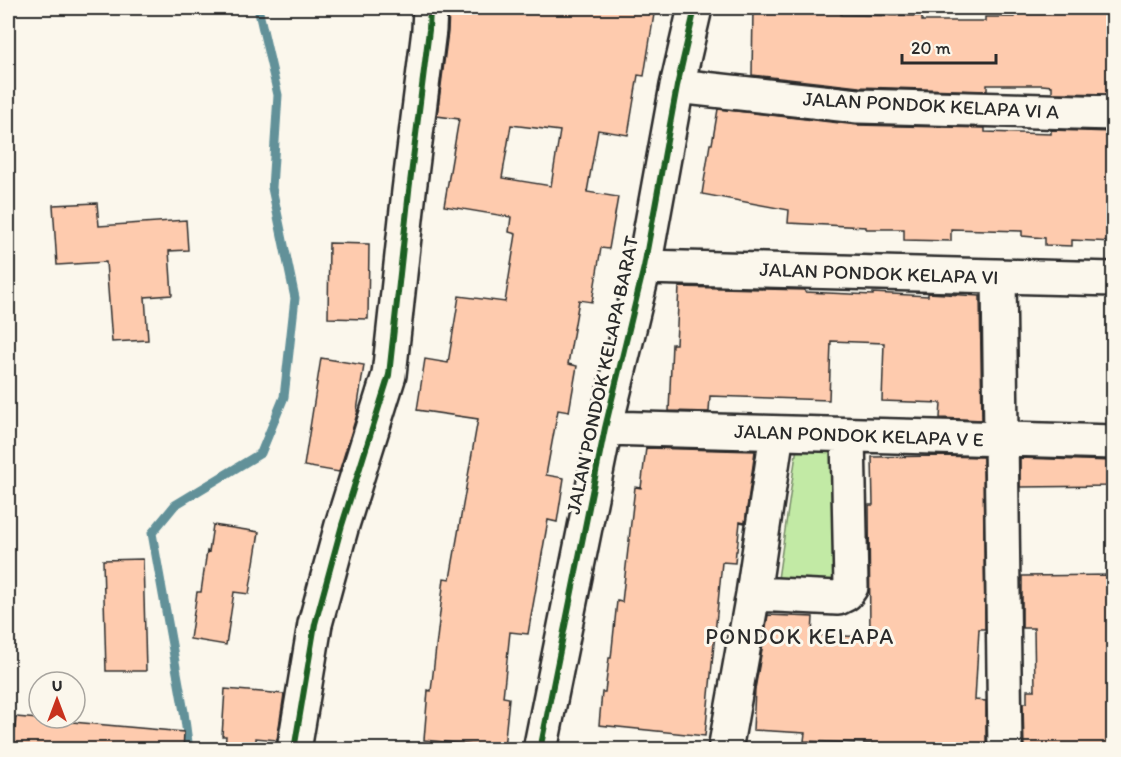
<svg xmlns="http://www.w3.org/2000/svg" width="1121" height="757" font-family="Itim,sans-serif">
<style>
.green{fill:#c2eaa5;stroke:#768a68;stroke-width:1.5}
.lines{fill:none;stroke-linecap:round;stroke-linejoin:round}
.stream{stroke:#629199;stroke-width:9}
.building{fill:#fecbae;stroke:#2b2b2b;stroke-width:1.5;fill-rule:evenodd}
.minor-casing{stroke:#2b2b2b;stroke-width:38}
.minor{stroke:#fbf7ec;stroke-width:33}
.cycleway-casing{stroke:#fbf7ec;stroke-width:10}
.cycleway{stroke:#1b5e20;stroke-width:6}
.labels{text-anchor:middle;dominant-baseline:central;stroke-width:6;stroke-linejoin:round;paint-order:stroke}
.street-label{font-size:20px;fill:#2b2b2b;stroke:#fbf7ec}
.quarter-label{font-size:22px;letter-spacing:1.5px;fill:#2b2b2b;stroke:#fbf7ec}
</style>
<rect width="100%" height="100%" fill="#fbf7ec"/>
<filter id="ink" filterUnits="userSpaceOnUse"><feTurbulence type="fractalNoise" baseFrequency=".0167" numOctaves="2"/><feDisplacementMap in="SourceGraphic" scale="12" xChannelSelector="R" yChannelSelector="G"/><feConvolveMatrix kernelMatrix="1 2 1 2 8 2 1 2 1" color-interpolation-filters="sRGB"/></filter>
<g filter="url(#ink)">
<!-- green -->
<path class="green" d="M798,440L846,441L838,585L777,586Z"/>
<g class="lines">
<!-- stream -->
<path class="stream" d="M189,750L184,712L152,533L175,505L261,453L284,397L295,298L272,188L278,95L258,8"/>
</g>
<!-- building -->
<path class="building" d="M449,8H655L644,76L638,75L628,135L598,130L587,192L618,197L609,249L601,248L592,302L579,300L568,364L577,366L569,412L558,410L546,475L564,478L557,522L548,520L528,634L510,632L503,697L509,698L504,748L424,740L428,690L431,691L444,578L450,579L478,419L417,410L425,359L448,363L459,296L505,302L516,234L509,232L511,217L444,206L459,119L437,116L448,32ZM511,125L560,131L551,186L502,178Z
M1049,8H1113V94L1052,93V86L1042,85H987V91L859,87L752,75L753,9L803,10V12H841V15L922,16V21H985V17H1014V14H1049Z
M718,109L857,125L985,128V132L1051,134V130L1113,132L1111,185H1113V242L1072,240V246L1045,245V238L1022,236V231L951,229V241L904,240V229H866V227L788,223L789,210L702,194L710,144H712Z
M97,203L99,226L186,220L188,250L169,251L172,295L145,297L148,340L112,342L106,262L57,265L53,205Z
M329,243L369,244L368,319L328,318Z
M679,287L805,290V292L873,295V293L928,296V293L980,296L982,420L940,418L941,403L882,401L884,343L831,341L829,400L710,396L709,412L669,411L672,344H676Z
M321,358L364,365L357,411H358L339,472L304,466Z
M646,448L755,451L745,523L740,522L737,551H736L735,563L722,562L705,736L599,725L602,692H605L609,658H611L617,601L622,602L635,487L641,488Z
M939,456L983,457L985,629H979L975,700L986,701V750H889V744L804,741L805,733L753,730L755,689L768,615L813,617L812,635L870,637L869,505H873L872,457Z
M1020,458L1113,461V486L1020,487Z
M213,525L259,532L249,594L234,592L226,645L190,639L197,592H201L207,551L209,552Z
M143,559L146,671H106L103,560Z
M1113,575V750H1024L1023,703H1027V690H1035L1034,628H1022V576Z
M225,689L284,694L277,740L256,738V750H225L226,736H222Z
M16,717L184,732L183,750H57L13,746Z"/>
<g class="lines">
<defs>
<path id="minor" d="M677,86L858,106L1114,113
M644,267L1114,279
M999,277L1005,750
M605,428L1114,442
M753,594L838,598L846,594L851,587L848,435
M294,750L315,624L342,525L389,375L409,191L429,30L430,8
M540,750L605,428L644,267L677,86L695,8
M725,750L753,594L777,433"/>
</defs>
<!-- minor casing -->
<use href="#minor" class="minor-casing"/>
<!-- minor -->
<use href="#minor" class="minor"/>
<defs>
<path id="cycleway" d="M294,750L315,624L342,525L389,375L409,191L429,30L430,8
M540,750L605,428L644,267L677,86L695,8"/>
</defs>
<!-- cycleway casing -->
<use href="#cycleway" class="cycleway-casing"/>
<!-- cycleway -->
<use href="#cycleway" class="cycleway"/>
</g>
</g>
<g class="labels">
<!-- street labels -->
<g class="street-label">
<text transform="translate(931 105) rotate(3)">JALAN PONDOK KELAPA VI A</text>
<text transform="translate(879 273) rotate(2)">JALAN PONDOK KELAPA VI</text>
<text transform="translate(602 375) rotate(-78)">JALAN PONDOK KELAPA BARAT</text>
<text transform="translate(859 435) rotate(2)">JALAN PONDOK KELAPA V E</text>
</g>
<!-- quarter labels -->
<g class="quarter-label">
<text x="800" y="636">PONDOK KELAPA</text>
</g>
</g>
<!-- margin -->
<rect width="1121" height="757" fill="none" stroke="#fbf7ec" stroke-width="30"/>
<rect x="15" y="15" width="1091" height="727" fill="none" stroke="#2b2b2b" stroke-width="2" filter="url(#ink)"/>
<!-- north arrow -->
<g transform="translate(57 700)"><circle r="28" fill="#fbf7ec" stroke="#a8a59f" stroke-width="1.5"/>
<path d="M0-4.5L10 22L0 15L-10 22Z" fill="#c8321e"/>
<text y="-9" font-size="16" font-weight="bold" text-anchor="middle" fill="#2b2b2b">U</text>
</g>
<!-- scale -->
<path d="M902 54v9h94v-9" fill="none" stroke="#2b2b2b" stroke-width="3"/>
<text x="911" y="54" font-size="18" fill="#2b2b2b" stroke="#fbf7ec" stroke-width="4.5" paint-order="stroke">20 m</text>
</svg>
